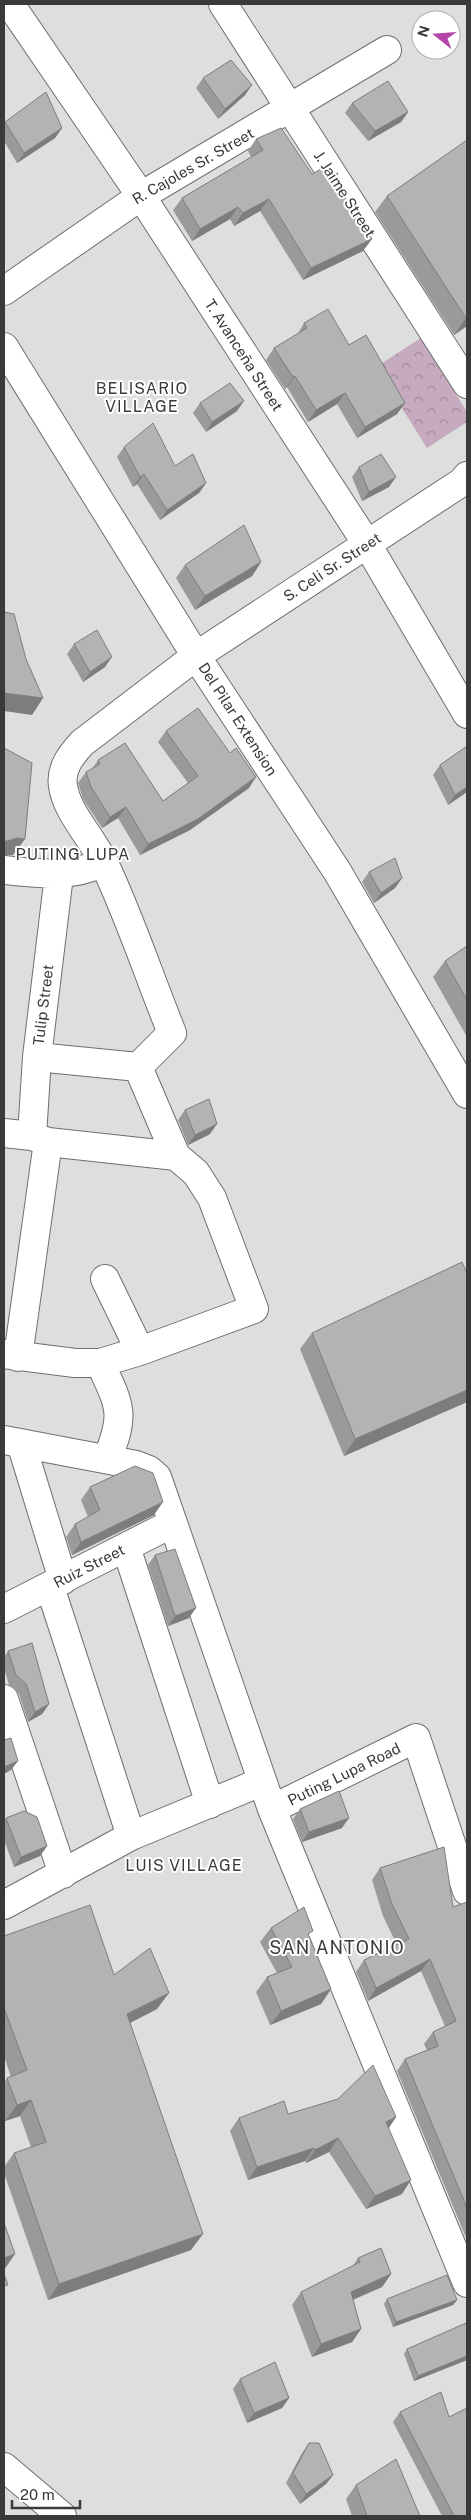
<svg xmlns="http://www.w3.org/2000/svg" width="471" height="2520" font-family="'Public Sans',sans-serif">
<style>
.park{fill:url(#park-crowns)}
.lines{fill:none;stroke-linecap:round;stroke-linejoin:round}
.minor-casing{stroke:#6e6f6d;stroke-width:30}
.minor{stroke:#fff;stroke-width:28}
.wall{fill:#9a9b98}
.shaded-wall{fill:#7d7e7c}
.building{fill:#b3b4b1;stroke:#7d7e7c}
.labels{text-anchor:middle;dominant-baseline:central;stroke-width:4;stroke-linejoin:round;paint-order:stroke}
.street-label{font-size:15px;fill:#3a3a39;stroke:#fff}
.neighbourhood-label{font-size:16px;letter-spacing:1px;fill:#3a3a39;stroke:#fff}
.quarter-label{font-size:18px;letter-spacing:1px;fill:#3a3a39;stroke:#fff}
</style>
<defs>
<pattern id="park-crowns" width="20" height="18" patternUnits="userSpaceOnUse" patternTransform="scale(1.25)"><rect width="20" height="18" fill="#c5aac0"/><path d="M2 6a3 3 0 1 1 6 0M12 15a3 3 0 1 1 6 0" fill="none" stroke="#a18b9d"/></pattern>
</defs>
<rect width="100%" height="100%" fill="#dddfdc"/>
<!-- park -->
<path class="park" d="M421,338L467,412V422L427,448L376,367Z"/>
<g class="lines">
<defs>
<path id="minor" d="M10,4L141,196L367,544L467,714
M223,4L467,384
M4,291L141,196L387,50
M4,347L196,656L337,871L467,1094
M4,870C39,874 71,878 104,862
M138,1067L172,1033C149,976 130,918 104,863C93,839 66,811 63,786C60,769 71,755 82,743L196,656L462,482L467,476
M4,1133L32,1136L48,1142L176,1156
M32,1136L37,1057L59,875
M105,1279L140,1351
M4,1354L75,1363H100L140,1351L254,1309L212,1198L196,1173L176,1156L138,1067L37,1057
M18,1357L48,1142
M100,1363C120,1406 126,1413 107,1459
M4,1440L136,1465L149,1470L157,1477L272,1809L467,2283
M21,1443L63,1580
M126,1547L210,1804
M50,1587L131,1836
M4,1609L173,1523
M4,1699L63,1874
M272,1809L416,1738L467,1891
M4,1905L131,1836L261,1782
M4,2467L62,2516"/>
</defs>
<!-- minor casing -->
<use href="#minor" class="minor-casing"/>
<!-- minor -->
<use href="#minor" class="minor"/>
</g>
<!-- wall -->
<path class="wall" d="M203,78L245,95L218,119L196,88Z
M352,103L408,112L401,122L368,141L345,113Z
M5,122L62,128L55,138L17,163L4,141V123Z
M256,139L363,251L303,280L260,211L234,226L230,219L192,241L173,210L182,198L251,157L248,151Z
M467,140V326L454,335L375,212L387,196Z
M304,323L349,345L405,403L397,414L357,438L337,404L308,422L287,387L285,389L266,360L274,348L297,335Z
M200,403L237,411L206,432L193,413Z
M124,447L175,466L206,483L199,493L160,520L137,484L133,487L117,457Z
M359,467L389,487L362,501L352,477Z
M261,562L252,576L195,610L176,578L185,565Z
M74,644L105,667L83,682L67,654Z
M166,731L249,788L190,830L140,855L118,818L102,828L83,799L78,783L86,772L92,769L98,760L163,801L188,783L158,742Z
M467,746V792L448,805L433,775L440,765Z
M369,872L402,878L395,888L374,903L362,882Z
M467,946V1037L433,977L445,961Z
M185,1110L210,1134L188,1145L178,1120Z
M312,1333L467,1402L344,1456L300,1349Z
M90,1487L154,1515L72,1555L66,1537L75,1524L88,1517L81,1500Z
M155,1555L189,1618L168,1626L148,1565Z
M8,1651L49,1704L42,1714L28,1722L19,1694L9,1685L4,1668V1657Z
M300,1809L342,1828L302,1842L293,1819Z
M6,1818L47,1846L40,1856L14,1867L4,1840V1821Z
M380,1868L453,1907L467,1902V2240L397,2071L405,2059L427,2050L424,2044L433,2032L445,2026L421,1971L368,2001L356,1972L364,1960L397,1945L383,1916L372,1880Z
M271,1928L310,1937L331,1989L321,2004L270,2025L256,1992L267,1977L277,1973L260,1942Z
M4,1936L114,1975L157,2009L130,2023L191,2250L48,2300L4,2173V2167L14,2153L31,2147L20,2116L5,2121L4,2118V2083L7,2078L11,2077L4,2056Z
M288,2114L396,2117L389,2128L402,2194L366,2209L329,2152L306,2163L305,2161L248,2180L230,2131L239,2118Z
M358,2258L391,2274L382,2287L353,2300L361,2329L352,2342L312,2357L292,2305L301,2292L353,2266Z
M387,2299L457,2300L453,2305L393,2327L384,2304Z
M467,2327V2360L414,2381L404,2354L407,2349Z
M240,2379L289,2398L282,2408L247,2423L233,2389Z
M400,2412L449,2417L467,2516H442L393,2422Z
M309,2443L333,2475L326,2484L300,2504L286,2483L302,2453Z
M356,2485L420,2516H352L346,2499Z"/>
<!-- shaded-wall -->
<path class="shaded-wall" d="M252,85L245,95L218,119L225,109Z
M408,112L401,122L368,141L375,131Z
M62,128L55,138L17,163L24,153Z
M269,199L260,211L234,226L243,213Z
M238,207L230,219L192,241L200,229Z
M372,239L363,251L303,280L311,268Z
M467,317V326L454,335L466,318Z
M295,376L287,387L285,389L293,377Z
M345,393L337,404L308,422L316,410Z
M244,401L237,411L206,432L212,422Z
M405,403L397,414L357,438L365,427Z
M144,474L137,484L133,487L140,477Z
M396,477L389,487L362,501L369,492Z
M206,483L199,493L160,520L167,510Z
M261,562L252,576L195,610L205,596Z
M112,657L105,667L83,682L90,672Z
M4,693L43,698L32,715L4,711Z
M256,777L249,788L190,830L140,855L148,844Z
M467,787V792L448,805L455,795Z
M126,807L118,818L102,828L110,817Z
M17,838L25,839L13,855H4V841Z
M402,878L395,888L374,903L381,893Z
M217,1124L210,1134L188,1145L195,1135Z
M467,1390V1402L344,1456L355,1439Z
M163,1502L154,1515L72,1555L81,1542Z
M196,1608L189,1618L168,1626L175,1616Z
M49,1704L42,1714L28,1722L35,1712Z
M18,1761L11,1770L4,1774V1767Z
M349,1818L342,1828L302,1842L309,1832Z
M47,1846L40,1856L14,1867L21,1857Z
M430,1959L421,1971L368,2001L376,1988Z
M331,1989L321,2004L270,2025L281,2011Z
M169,1993L157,2009L116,2030L127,2014Z
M31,2100L20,2116L5,2121L17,2105Z
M396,2117L387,2130L386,2122Z
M338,2138L329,2152L306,2163L315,2150Z
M314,2148L305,2161L248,2180L257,2167Z
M411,2180L402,2194L366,2209L375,2196Z
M203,2234L191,2250L48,2300L59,2284Z
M15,2254L4,2270V2258Z
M391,2274L382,2287L342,2304L351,2292Z
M457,2300L453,2305L393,2327L396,2322Z
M361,2329L352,2342L312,2357L321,2344Z
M467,2356V2360L414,2381L418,2376Z
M289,2398L282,2408L247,2423L254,2413Z
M333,2475L326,2484L300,2504L306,2494Z"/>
<!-- building -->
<path class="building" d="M231,60L252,85L225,109L203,78Z
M388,81L408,112L375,131L352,103Z
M46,92L62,128L24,153L5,122Z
M281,128L312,174L321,169L341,191L372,239L311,268L269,199L243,213L238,207L200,229L182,198L263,150L256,139Z
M467,140V317L466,318L387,196Z
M328,309L349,345L366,335L405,403L365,427L345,393L316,410L295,376L293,377L274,348L307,328L304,323Z
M230,383L244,401L212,422L200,403Z
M153,423L175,466L193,454L206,483L167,510L144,474L140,477L124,447Z
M381,454L396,477L369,492L359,467Z
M244,525L261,562L205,596L185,565Z
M4,612L14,614L26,659L43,698L4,693Z
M97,630L112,657L90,672L74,644Z
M198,708L230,753L236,748L256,777L198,819L148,844L126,807L110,817L91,787L86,772L100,764L98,760L125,743L163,801L198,776L166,731Z
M467,746V787L455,795L440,765Z
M4,748L32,763L25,839L17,838L7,841H4Z
M395,858L402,878L381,893L369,872Z
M467,946V1000L445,961Z
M209,1099L217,1124L195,1135L185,1110Z
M462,1262L467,1273V1390L355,1439L312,1333Z
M135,1466L153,1473L163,1502L81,1542L75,1524L100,1510L90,1487Z
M175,1549L196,1608L175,1616L155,1555Z
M32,1643L49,1704L35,1712L26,1684L16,1675L8,1651Z
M11,1738L18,1761L4,1767V1740Z
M339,1791L349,1818L309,1832L300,1809Z
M24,1811L37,1817L47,1846L21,1857L6,1818Z
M444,1847L453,1907L467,1902V2208L405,2059L438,2046L433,2032L456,2021L430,1959L376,1988L364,1960L409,1939L392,1904L380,1868Z
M90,1905L114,1975L150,1948L169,1993L127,2014L203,2234L59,2284L14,2153L46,2142L31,2100L17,2105L7,2078L27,2070L4,2008V1936Z
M304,1907L313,1931L308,1934L331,1989L281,2011L267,1977L292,1967L271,1928Z
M373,2065L396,2117L386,2122L411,2180L375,2196L338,2138L315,2150L314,2148L257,2167L239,2118L284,2101L288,2114L338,2099Z
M4,2223L15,2254L4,2258Z
M381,2248L391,2274L351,2292L361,2329L321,2344L301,2292L360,2262L358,2258Z
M4,2274L8,2285L4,2286Z
M447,2275L457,2300L396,2322L387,2299Z
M466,2323L467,2327V2356L418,2376L407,2349Z
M275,2362L289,2398L254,2413L240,2379Z
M441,2392L449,2417L467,2408V2516H454L400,2412Z
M309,2443H319L333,2475L306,2494L293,2473Z
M396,2459L420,2516H367L356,2485Z"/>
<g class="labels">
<!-- street labels -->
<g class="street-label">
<text transform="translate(193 166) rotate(-30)">R. Cajoles Sr. Street</text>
<text transform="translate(345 194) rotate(57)">J. Jaime Street</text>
<text transform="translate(244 355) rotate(57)">T. Avanceña Street</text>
<text transform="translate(332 567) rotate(-33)">S. Celi Sr. Street</text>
<text transform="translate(238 719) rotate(57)">Del Pilar Extension</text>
<text transform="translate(43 1005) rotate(-83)">Tulip Street</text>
<text transform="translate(89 1566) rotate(-27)">Ruiz Street</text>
<text transform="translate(344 1774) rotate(-26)">Puting Lupa Road</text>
</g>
<!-- neighbourhood labels -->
<g class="neighbourhood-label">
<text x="142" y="388">BELISARIO<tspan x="142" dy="18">VILLAGE</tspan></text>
<text x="73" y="854">PUTING LUPA</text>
<text x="184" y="1865">LUIS VILLAGE</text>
</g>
<!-- quarter labels -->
<g class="quarter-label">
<text x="337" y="1947">SAN ANTONIO</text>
</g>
</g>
<!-- border -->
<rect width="471" height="2520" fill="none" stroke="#3a3a39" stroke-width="10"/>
<!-- north arrow -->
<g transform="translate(436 35) rotate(287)"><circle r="24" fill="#ffffff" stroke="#b0b0b0"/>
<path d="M0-4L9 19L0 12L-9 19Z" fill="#b346a6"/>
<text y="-8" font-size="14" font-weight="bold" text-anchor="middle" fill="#3a3a39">N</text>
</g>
<!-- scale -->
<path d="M12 2500v8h68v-8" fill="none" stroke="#3a3a39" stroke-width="2.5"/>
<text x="20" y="2500" font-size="15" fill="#3a3a39" stroke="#ffffff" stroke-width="4" paint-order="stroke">20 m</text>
</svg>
